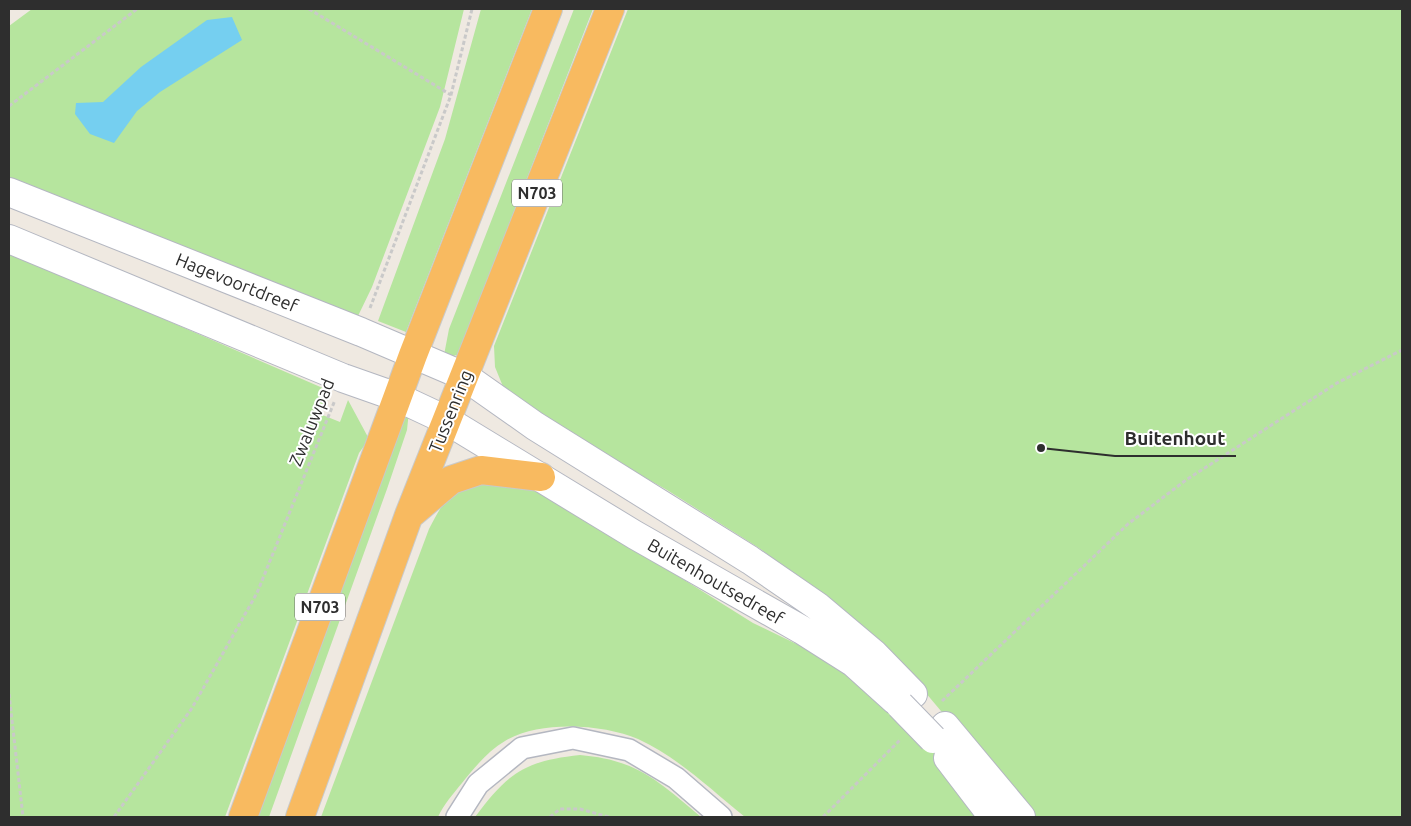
<svg xmlns="http://www.w3.org/2000/svg" width="1411" height="826" font-family="Ubuntu,sans-serif">
<style>
.green{fill:#b6e59e}
.water{fill:#75cff0}
.lines{fill:none;stroke-linecap:round;stroke-linejoin:round}
.minor-casing{stroke:#b4b7c1;stroke-width:24}
.secondary-casing{stroke:#b4b7c1;stroke-width:30}
.trunk-casing{stroke:#c9c9c9;stroke-width:30}
.path{stroke:#c9c9c9;stroke-width:3;stroke-dasharray:4 2.5;stroke-linecap:butt}
.minor{stroke:#fff;stroke-width:21}
.secondary{stroke:#fff;stroke-width:28}
.trunk{stroke:#f8ba60;stroke-width:28}
.secondary-bridge-casing{stroke:#b4b7c1;stroke-width:30;stroke-linecap:butt}
.secondary-bridge{stroke:#fff;stroke-width:28}
.labels{text-anchor:middle;dominant-baseline:central;stroke-width:4;stroke-linejoin:round;paint-order:stroke}
.shield{fill:#fff;stroke:#6d6d6d;stroke-width:1}
.shield-label{font-size:16px;font-weight:bold;fill:#2e2e2e}
.street-label{font-size:18px;fill:#2e2e2e;stroke:#fff}
.leader{fill:none;stroke:#2e2e2e;stroke-width:2}
.callout-dot{fill:#2e2e2e;stroke:#fff;stroke-width:2}
.callout-label{font-size:19px;text-anchor:middle;font-weight:bold;fill:#2e2e2e;stroke:#fff;stroke-width:4;stroke-linejoin:round;paint-order:stroke}
</style>
<rect width="100%" height="100%" fill="#efe9e1"/>
<!-- green -->
<path class="green" d="M32,9H464L440,107L372,287L358,316L9,183V26Z
M481,9H532L406,332L378,321L445,139Z
M574,9H593L462,345L457,355L449,357L444,355L449,329Z
M628,9H1402V817H1030L925,692L812,588L759,548L667,490L566,433L504,389L495,367L494,346Z
M9,252L332,392L320,414L340,422L348,400L369,439L359,453L225,817H9Z
M409,411L407,430L387,489L269,817H252L400,414Z
M485,478L536,487L753,623L844,667L902,715L945,762L984,817H745C710,789 679,758 638,739C603,724 539,720 505,741C488,751 474,768 462,783C453,794 444,804 438,817H321L429,529C445,498 451,489 485,478Z
M580,755C638,760 658,781 701,817H475C508,773 524,761 580,755Z"/>
<!-- water -->
<path class="water" d="M232,17L242,40L160,92L137,111L114,143L90,134L75,114L76,103L103,102L141,67L207,20Z"/>
<g class="lines">
<defs>
<path id="minor" d="M457,817L478,784L522,748L573,738L629,750L676,778L721,817"/>
<path id="secondary" d="M9,192L361,332L464,376L535,426L750,560L817,606L874,654L913,694
M9,239L343,378L397,397L446,420L635,535L802,630L854,663L895,700
M945,726L1021,817
M948,758L993,817"/>
<path id="trunk" d="M412,513L451,480L481,470L541,477
M243,817L413,355L548,9
M300,817L409,515L610,9"/>
</defs>
<!-- minor casing -->
<use href="#minor" class="minor-casing"/>
<!-- secondary casing -->
<use href="#secondary" class="secondary-casing"/>
<!-- trunk casing -->
<use href="#trunk" class="trunk-casing"/>
<!-- path -->
<path class="path" d="M309,9L451,95
M9,106L137,9
M370,308L451,95L472,9
M9,694L23,817
M942,701L1128,524L1186,480L1337,383L1402,350
M114,817L192,708L257,593L335,400
M550,817L560,809H580L609,817
M823,817L901,739"/>
<!-- minor -->
<use href="#minor" class="minor"/>
<!-- secondary -->
<use href="#secondary" class="secondary"/>
<!-- trunk -->
<use href="#trunk" class="trunk"/>
<defs>
<path id="secondary-bridge" d="M900,705L933,739"/>
</defs>
<!-- secondary-bridge casing -->
<use href="#secondary-bridge" class="secondary-bridge-casing"/>
<!-- secondary-bridge -->
<use href="#secondary-bridge" class="secondary-bridge"/>
</g>
<g class="labels">
<!-- shield labels -->
<g class="shield">
<rect x="512" y="179.5" width="50" height="27" rx="4"/>
<rect x="295" y="593.5" width="50" height="27" rx="4"/>
</g>
<g class="shield-label">
<text x="537" y="193">N703</text>
<text x="320" y="607">N703</text>
</g>
<!-- street labels -->
<g class="street-label">
<text transform="translate(237 282) rotate(22)">Hagevoortdreef</text>
<text transform="translate(450 411) rotate(-68)">Tussenring</text>
<text transform="translate(311 422) rotate(-68)">Zwaluwpad</text>
<text transform="translate(716 581) rotate(30)">Buitenhoutsedreef</text>
</g>
</g>
<!-- callouts -->
<path class="leader" d="M1041 448L1115 456H1236"/>
<circle class="callout-dot" cx="1041" cy="448" r="5"/>
<g class="callout-label">
<text x="1175" y="445">Buitenhout</text>
</g>
<!-- border -->
<rect width="1411" height="826" fill="none" stroke="#2e2e2e" stroke-width="20"/>
</svg>
